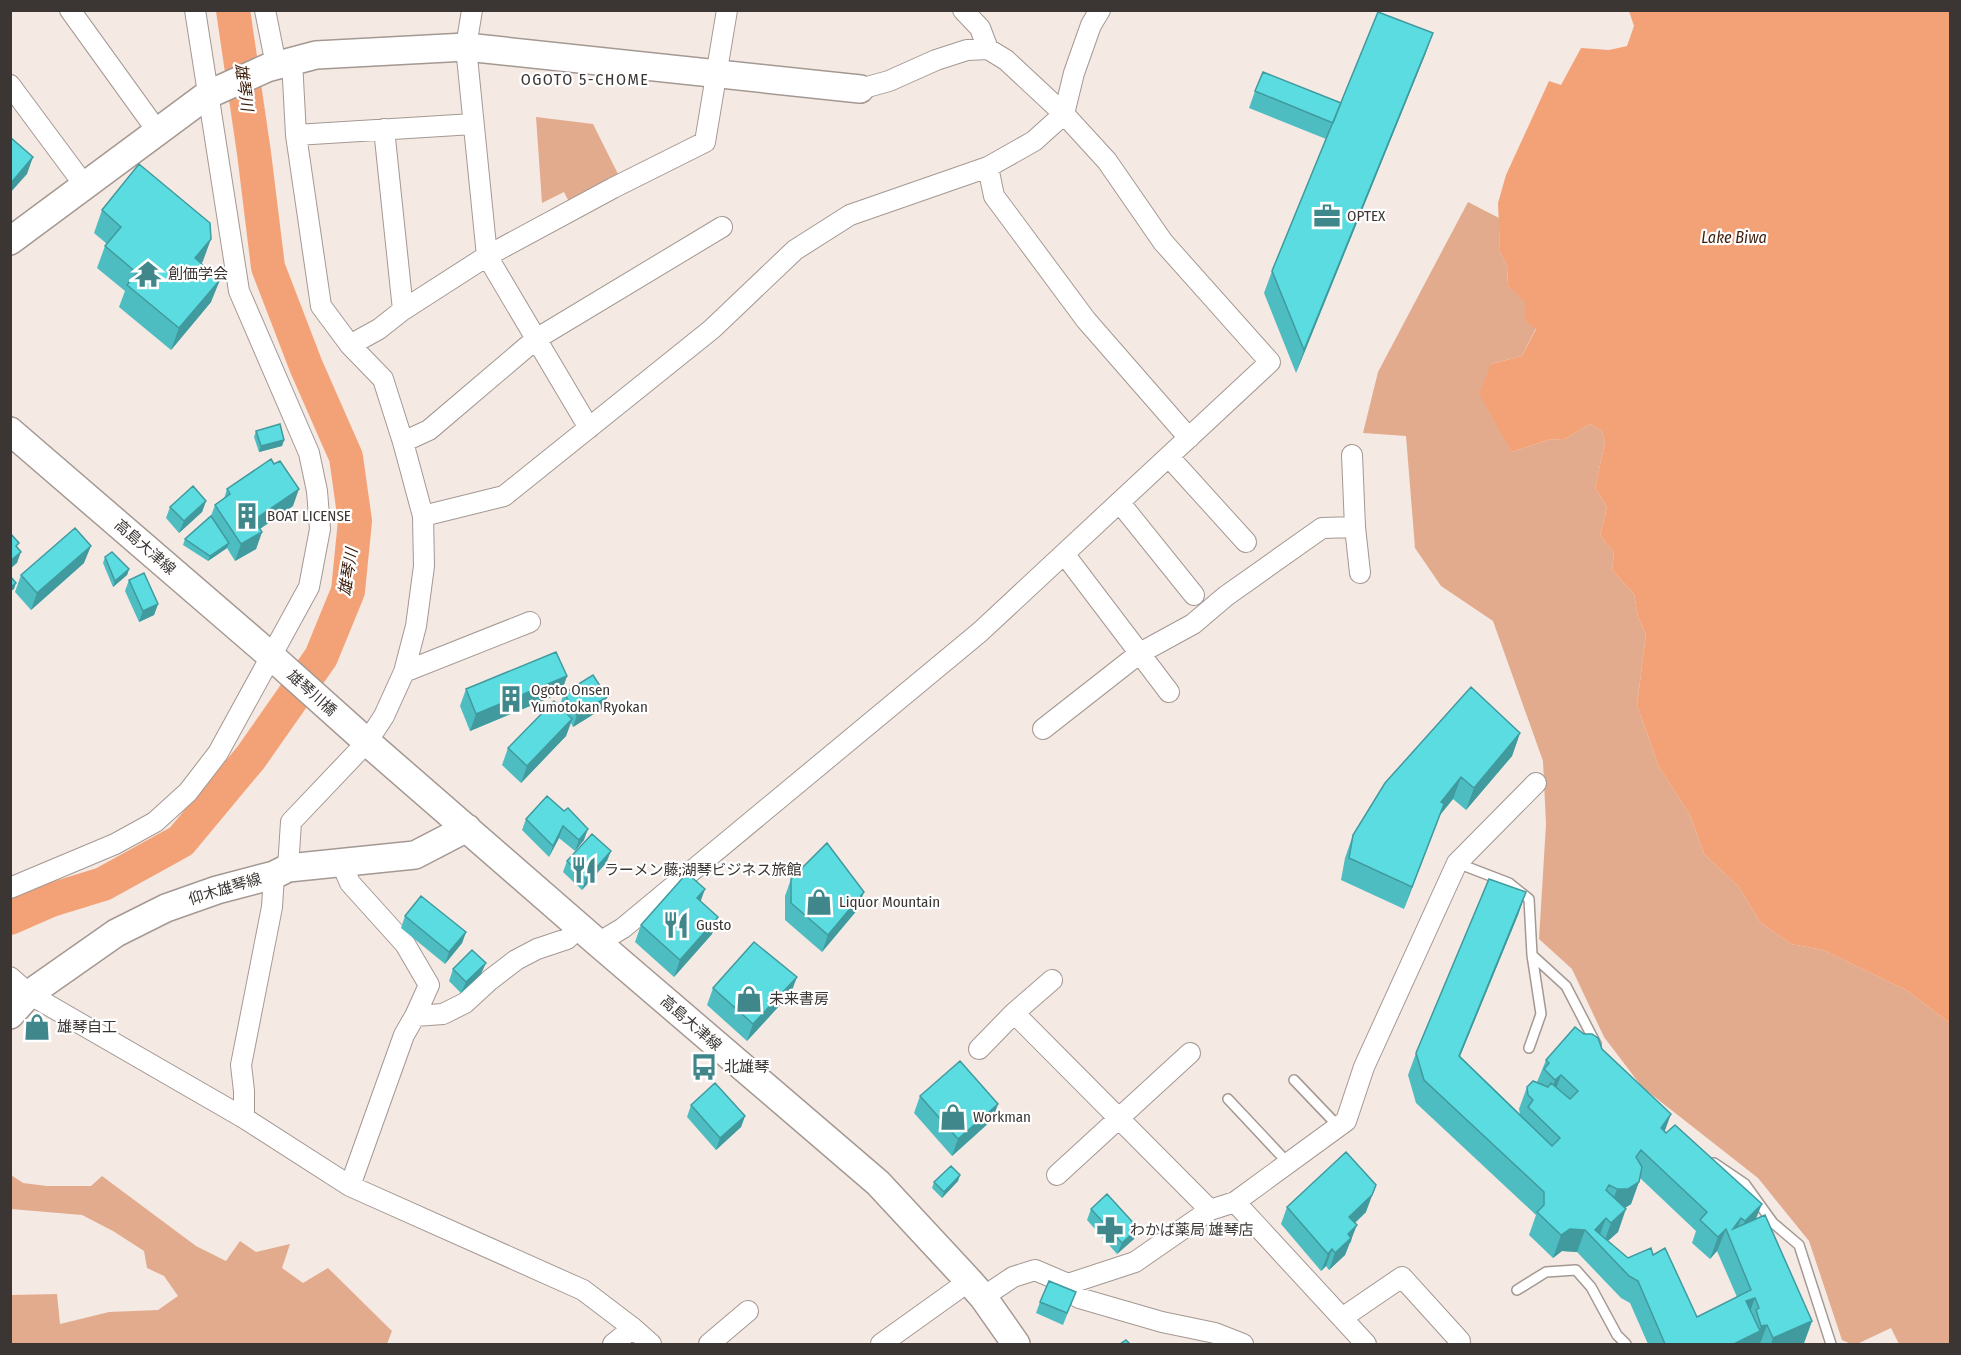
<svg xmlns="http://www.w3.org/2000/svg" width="1961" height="1355" font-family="'Fira Sans Condensed','Noto Sans JP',sans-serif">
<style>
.green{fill:#e3ab8e}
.water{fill:#f3a277}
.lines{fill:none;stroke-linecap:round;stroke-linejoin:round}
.river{stroke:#f3a277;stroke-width:34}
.lane-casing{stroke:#a49893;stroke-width:12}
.street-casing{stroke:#a49893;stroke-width:22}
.secondary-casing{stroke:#a49893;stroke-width:30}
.lane{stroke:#fff;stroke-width:9}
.street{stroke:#fff;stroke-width:20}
.secondary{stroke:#fff;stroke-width:27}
.wall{fill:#4ebdc2;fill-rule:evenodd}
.shaded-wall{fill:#409a9e}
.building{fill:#5bdce1;stroke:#409a9e;stroke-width:1.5;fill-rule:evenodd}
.labels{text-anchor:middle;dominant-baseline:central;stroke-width:4.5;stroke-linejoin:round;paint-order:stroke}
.poi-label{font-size:15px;fill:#3b3634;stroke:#fff;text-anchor:start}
.street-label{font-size:15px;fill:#3b3634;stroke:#fff}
.neighbourhood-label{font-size:16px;letter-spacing:1.5px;fill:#3b3634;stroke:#fff}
.water-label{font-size:16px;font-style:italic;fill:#3f1f0d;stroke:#fff}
</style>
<rect width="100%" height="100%" fill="#f5e9e3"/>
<!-- green -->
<path class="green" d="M536,117L593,124L618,174L568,200L564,192L542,203Z
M1468,202L1499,218L1500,252L1508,268L1507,285L1526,302V322L1536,328L1522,356L1491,364L1512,452L1551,439L1563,440L1590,424L1602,431L1605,442L1595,488L1607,507L1600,535L1614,553L1612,570L1634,594L1638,617L1646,634L1637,705L1659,767L1690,815L1704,854L1739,887L1760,922L1791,944L1823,950L1906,990L1950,1023V1344H1899L1891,1328L1857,1344H1851L1842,1340L1809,1241L1758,1178L1642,1087L1604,1037L1572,969L1539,939L1546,824L1543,761L1493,621L1441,586L1415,548L1406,436L1363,433L1378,372Z
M11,1175L23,1183L47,1186H91L102,1176L196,1246L226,1261L240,1241L256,1252L290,1244L282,1268L303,1283L328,1268L392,1331L387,1344H11V1295L57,1294L60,1324L109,1312L158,1310L178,1296L164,1276L147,1268L144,1251L113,1231L82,1215L11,1209Z"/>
<!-- water -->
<path class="water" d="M1629,11H1950V1023L1906,990L1823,950L1791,944L1760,922L1739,887L1704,854L1690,815L1659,767L1637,705L1646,634L1638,617L1634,594L1612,570L1614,553L1600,535L1607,507L1595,488L1605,442L1602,431L1590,424L1563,440L1551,439L1512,452L1479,394L1491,364L1522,356L1536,329L1526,322L1525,302L1507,285L1508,268L1500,252L1498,203L1506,175L1549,81L1561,85L1581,48L1609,50L1627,46L1634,26Z"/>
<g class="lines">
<!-- river -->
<path class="river" d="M10,918L51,900L103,884L181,841L251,757L321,657L348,591L355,521L346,457L306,366L268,267L254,153L233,10"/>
<defs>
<path id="lane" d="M1457,863L1509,883L1529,899L1532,955L1541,1014L1529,1048
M1532,955L1566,986L1596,1044
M1294,1080L1338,1126
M1228,1099L1288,1163
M1714,1163L1745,1184L1773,1223L1799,1245L1831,1344
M1517,1290L1546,1272L1576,1270L1591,1287L1617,1335L1626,1344"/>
<path id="street" d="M70,10L158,132
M265,10L276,65
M472,10L466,47L487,256L589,428
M963,10L980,28L988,49
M10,85L85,186
M384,129L403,310
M296,135L473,124
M988,167L994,196L1086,320L1189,438
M350,345L379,329L403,310L487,256L613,188L705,142L727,10
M403,442L429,430L536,339L722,227
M1169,457L1246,542
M1120,503L1194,595
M423,516L504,496L712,329L795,250L850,215L988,167L1034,141L1064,114L1074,73L1091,25L1100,10
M1355,527L1360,573
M1065,555L1169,692
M404,672L530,622
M1043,729L1140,653L1193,624L1226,596L1322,528L1355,527L1352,455
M341,862L350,883L405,944L429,985L415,1016L404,1035L350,1186
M288,868L291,822L367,742L384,716L404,672L416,626L424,566L423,516L403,442L383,379L350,345L321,306L296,135L292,61
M10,888L115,844L155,822L188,792L218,753L309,587L320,529L317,491L309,453L239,291L195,10
M598,943L623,928L980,632L1270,362L1163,242L1107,161L1064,114L1006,60L988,49L967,50L936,60L889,81L860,89
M10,977L29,994L244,1118L350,1186L583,1290L633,1328L651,1344
M1052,980L1014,1013L1210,1210
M415,1016L443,1014L465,1003L490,980L516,960L537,949L567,939L580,927
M979,1049L1014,1013
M244,1118V1091L241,1065L272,907L274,875
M1057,1175L1190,1053
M1235,1202L1366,1344
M1068,1284L1079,1298L1162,1322L1215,1333L1243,1344
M983,1297L1013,1277L1035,1270L1068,1284L1135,1262L1210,1210L1235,1202L1346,1121L1364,1067L1457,863L1536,783
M1342,1318L1402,1277L1460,1341
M613,1344L633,1328
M709,1344L748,1311
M881,1344L969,1281"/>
<path id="secondary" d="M10,241L207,95L267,68L316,55L466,47L860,89
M10,431L271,656L367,742L598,943L878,1183L969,1281L983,1297L1016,1344
M10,1015L29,994L116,933L166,908L217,890L274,875L288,868L415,855L467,828"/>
</defs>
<!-- lane casing -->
<use href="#lane" class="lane-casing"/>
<!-- street casing -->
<use href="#street" class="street-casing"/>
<!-- secondary casing -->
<use href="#secondary" class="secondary-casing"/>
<!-- lane -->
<use href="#lane" class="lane"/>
<!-- street -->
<use href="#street" class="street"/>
<!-- secondary -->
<use href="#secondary" class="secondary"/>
</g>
<!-- wall -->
<path class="wall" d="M1433,33L1425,55L1296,373L1264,293L1272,271L1326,139L1249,108L1255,91L1341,103Z
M102,210L203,261L201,263L211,302L171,350L119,307L125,291L97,268L105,246L107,244L94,233Z
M256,431L284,440L282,446L259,452L254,437Z
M274,464L293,506L260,529L262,532L256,549L235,561L227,548L208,561L183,545L185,539L211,516L215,505L224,499L227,489Z
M206,501L202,512L179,533L166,518L170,507Z
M105,557L129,569L127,575L113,587L103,563Z
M84,563L31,610L15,592L21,575Z
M129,580L158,604L154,615L139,622L125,591Z
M567,676L561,693L470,731L460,706L466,689Z
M564,693L602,709L573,727L571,723L566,736L521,783L502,765L508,748L563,709L560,705Z
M1520,733L1512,756L1466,810L1453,799L1440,815L1404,909L1341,880L1345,858L1353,835Z
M547,796L584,840L575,851L559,838L549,857L522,830L526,819Z
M611,851L606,863L582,890L563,872L567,861Z
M791,879L858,909L822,952L785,920V896Z
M1526,892L1518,915L1460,1056L1520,1114L1519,1109L1527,1087L1539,1083L1537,1082L1546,1060L1602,1049L1665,1131L1756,1219L1812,1321L1804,1343L1801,1344H1648L1630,1303L1621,1298L1577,1252L1562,1251L1553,1258L1529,1235L1536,1215L1416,1103L1408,1075L1416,1053ZM1640,1178L1696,1231L1692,1243L1710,1259L1717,1251L1737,1297L1697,1317L1653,1255L1628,1258L1608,1241L1618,1232L1625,1208L1631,1204Z
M701,902L712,934L674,977L635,942L641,925Z
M405,916L466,932L462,943L445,964L401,928Z
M453,969L481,974L461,993L449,981Z
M713,988L791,993L747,1041L707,1005Z
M920,1096L998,1104L992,1120L952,1156L914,1113Z
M691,1105L745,1116L741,1127L716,1150L687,1117Z
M960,1175L958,1181L942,1198L932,1188L934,1182Z
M1287,1207L1366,1212L1355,1223L1351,1242L1349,1244L1345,1255L1329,1270L1326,1266L1321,1271L1281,1224Z
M1091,1209L1134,1239L1117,1254L1087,1220Z
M1076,1292L1063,1325L1036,1313L1040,1302Z"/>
<!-- shaded-wall -->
<path class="shaded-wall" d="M1433,33L1425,55L1296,373L1304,350Z
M33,157L27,174L10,193V184Z
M211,239L203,261L187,280L195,258Z
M220,280L211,302L171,350L179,328Z
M284,440L282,446L259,452L261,446Z
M299,489L293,506L248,537L254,520Z
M206,501L202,512L179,533L184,521Z
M262,532L256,549L235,561L241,544Z
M229,543L227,548L208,561L210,556Z
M91,546L84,563L31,610L37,593Z
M21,552L17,563L10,569V561Z
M129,569L127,575L113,587L115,581Z
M16,583L14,589L10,592L11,587Z
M158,604L154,615L139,622L143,611Z
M567,676L561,693L470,731L476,714Z
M607,697L602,709L573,727L577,715Z
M572,719L566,736L521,783L527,766Z
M1520,733L1512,756L1466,810L1474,788Z
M1461,777L1453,799L1440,815L1404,909L1441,802Z
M563,826L559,838L549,857L553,846Z
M588,829L584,840L575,851L579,840Z
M611,851L606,863L582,890L586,879Z
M705,889L699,906L697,898Z
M864,892L858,909L822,952L828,935Z
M1526,892L1518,915L1451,1078L1459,1056Z
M718,917L712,934L674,977L680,960Z
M466,932L462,943L445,964L449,952Z
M486,963L481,974L461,993L466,982Z
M797,977L791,993L747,1041L753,1024Z
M1561,1075L1553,1097L1547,1103L1555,1080Z
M998,1104L992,1120L952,1156L958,1139Z
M1671,1114L1663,1136L1661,1128Z
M745,1116L741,1127L716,1150L720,1138Z
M960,1175L958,1181L942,1198L944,1192Z
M1639,1182L1631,1204L1620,1211H1609L1617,1189Z
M1376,1185L1366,1212L1343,1234L1349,1217Z
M1762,1204L1753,1226L1737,1243L1745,1221Z
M1626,1209L1618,1232L1603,1245L1611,1223Z
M1606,1218L1598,1240L1595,1230Z
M1741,1218L1733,1240V1229Z
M1357,1225L1345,1255L1329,1270L1335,1253L1348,1234Z
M1138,1228L1134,1239L1117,1254L1122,1243Z
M1570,1229L1585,1230L1577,1252L1562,1251L1553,1258L1561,1235Z
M1726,1229L1717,1251L1710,1259L1718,1237Z
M1332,1249L1326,1266L1321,1271L1328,1254Z
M1755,1298L1747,1320L1746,1301Z
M1812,1321L1804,1343L1801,1344H1771L1773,1338Z
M1767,1325L1760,1344H1734L1759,1332L1761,1326Z"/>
<!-- building -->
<path class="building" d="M1378,12L1433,33L1304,350L1272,271Z
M1263,72L1341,103L1333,123L1255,91Z
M10,137L33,157L10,184Z
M139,164L210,223L211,239L195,258L220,280L179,328L127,285L137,273L105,246L121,227L102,210Z
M280,424L284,440L261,446L256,431Z
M271,459L274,464L280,461L299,489L254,520L262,532L241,544L215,505L230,494L227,489Z
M193,486L206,501L184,521L170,507Z
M211,516L229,543L210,556L185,539Z
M75,528L91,546L37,593L21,575Z
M10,533L19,543L16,546L21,552L10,561Z
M112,552L129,569L115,581L105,557Z
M144,573L158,604L143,611L129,580Z
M10,576L16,583L11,587L10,586Z
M556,652L567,676L476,714L466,689Z
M593,675L607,697L577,715L564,693Z
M1471,687L1520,733L1474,788L1461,777L1441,802L1444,804L1412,887L1349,858L1353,835L1385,783Z
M554,701L572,719L527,766L508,748Z
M547,796L564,811L568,808L588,829L579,840L563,826L553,846L526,819Z
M592,834L611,851L586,879L567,861Z
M827,843L864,892L828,935L791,903V879Z
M687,873L705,889L697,898L718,917L680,960L641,925Z
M1489,879L1526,892L1459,1056L1552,1146L1560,1138L1528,1107L1533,1100L1528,1095L1527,1087L1533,1081L1548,1087L1551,1083L1570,1099L1578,1091L1561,1075L1555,1080L1544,1069L1549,1063L1546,1060L1575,1027L1584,1034H1592L1598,1038L1602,1049L1671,1114L1661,1128L1666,1133L1675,1125L1762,1204L1745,1221L1741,1218L1733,1229L1765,1215L1812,1321L1773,1338L1767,1325L1761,1326L1756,1310L1759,1308L1755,1298L1746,1301L1760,1331L1734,1344H1665L1638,1281L1629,1276L1585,1230L1570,1229L1561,1235L1537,1212L1544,1205V1192L1424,1080L1416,1053ZM1641,1150L1707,1212L1700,1220L1718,1237L1726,1229L1751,1290L1697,1317L1665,1248L1653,1255L1651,1248L1628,1258L1595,1230L1606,1218L1611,1223L1626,1209L1606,1190L1609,1185L1617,1189H1628L1639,1182L1642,1167L1636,1157Z
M421,896L466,932L449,952L405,916Z
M754,942L797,977L753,1024L713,988Z
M472,950L486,963L466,982L453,969Z
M960,1061L998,1104L958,1139L920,1096Z
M715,1083L745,1116L720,1138L691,1105Z
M1346,1152L1376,1185L1372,1195L1349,1217L1357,1225L1348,1234L1351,1238L1335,1253L1332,1249L1328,1254L1287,1207Z
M951,1166L960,1175L944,1192L934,1182Z
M1107,1194L1138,1228L1122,1243L1091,1209Z
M1049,1281L1076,1292L1067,1313L1040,1302Z
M1126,1340L1130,1344H1120Z"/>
<!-- icons -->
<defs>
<symbol id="office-bare" viewBox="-9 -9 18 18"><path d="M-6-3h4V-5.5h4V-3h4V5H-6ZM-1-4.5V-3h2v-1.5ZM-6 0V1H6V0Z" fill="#3f878a" stroke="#fff" stroke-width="2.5" paint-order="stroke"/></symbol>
<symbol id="temple-bare" viewBox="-9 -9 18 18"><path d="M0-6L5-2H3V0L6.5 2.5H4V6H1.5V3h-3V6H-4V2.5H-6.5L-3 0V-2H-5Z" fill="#3f878a" stroke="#fff" stroke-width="2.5" paint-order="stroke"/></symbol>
<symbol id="building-bare" viewBox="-9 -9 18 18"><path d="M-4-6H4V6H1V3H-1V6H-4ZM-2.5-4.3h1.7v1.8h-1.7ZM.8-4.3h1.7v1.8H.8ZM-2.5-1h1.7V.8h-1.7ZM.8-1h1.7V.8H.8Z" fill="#3f878a" stroke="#fff" stroke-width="2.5" paint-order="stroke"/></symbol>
<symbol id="restaurant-bare" viewBox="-9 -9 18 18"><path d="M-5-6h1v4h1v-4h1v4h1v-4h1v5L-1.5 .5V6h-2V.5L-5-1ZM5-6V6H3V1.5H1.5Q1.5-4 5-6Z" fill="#3f878a" stroke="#fff" stroke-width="2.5" paint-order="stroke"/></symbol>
<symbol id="shop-bare" viewBox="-9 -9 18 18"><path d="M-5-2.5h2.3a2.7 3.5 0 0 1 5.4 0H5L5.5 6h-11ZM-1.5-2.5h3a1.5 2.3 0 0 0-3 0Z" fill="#3f878a" stroke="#fff" stroke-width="2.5" paint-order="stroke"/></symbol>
<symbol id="bus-bare" viewBox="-9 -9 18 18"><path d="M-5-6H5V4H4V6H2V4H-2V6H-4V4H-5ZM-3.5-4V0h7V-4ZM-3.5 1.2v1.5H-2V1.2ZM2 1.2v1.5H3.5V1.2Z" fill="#3f878a" stroke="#fff" stroke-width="2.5" paint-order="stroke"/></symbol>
<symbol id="pharmacy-bare" viewBox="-9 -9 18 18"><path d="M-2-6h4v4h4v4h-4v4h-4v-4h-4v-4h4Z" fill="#3f878a" stroke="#fff" stroke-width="2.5" paint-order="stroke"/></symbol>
</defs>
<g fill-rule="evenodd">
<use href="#office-bare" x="1308" y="197" width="38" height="38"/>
<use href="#temple-bare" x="129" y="255" width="38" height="38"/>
<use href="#building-bare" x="228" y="497" width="38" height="38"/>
<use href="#building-bare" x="492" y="680" width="38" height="38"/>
<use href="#restaurant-bare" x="565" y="851" width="38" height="38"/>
<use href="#shop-bare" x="800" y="883" width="38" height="38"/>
<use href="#restaurant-bare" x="657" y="906" width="38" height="38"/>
<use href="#shop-bare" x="730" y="980" width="38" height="38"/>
<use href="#shop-bare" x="18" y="1008" width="38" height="38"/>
<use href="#bus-bare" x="685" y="1048" width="38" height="38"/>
<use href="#shop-bare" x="934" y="1098" width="38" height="38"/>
<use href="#pharmacy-bare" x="1091" y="1211" width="38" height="38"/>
</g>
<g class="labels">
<!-- poi labels -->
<g class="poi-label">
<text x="1347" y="216">OPTEX</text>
<text x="168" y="274">創価学会</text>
<text x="267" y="516">BOAT LICENSE</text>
<text x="531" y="690">Ogoto Onsen<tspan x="531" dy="17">Yumotokan Ryokan</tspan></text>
<text x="604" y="870">ラーメン藤;湖琴ビジネス旅館</text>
<text x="839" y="902">Liquor Mountain</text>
<text x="696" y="925">Gusto</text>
<text x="769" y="999">未来書房</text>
<text x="57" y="1027">雄琴自工</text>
<text x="724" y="1067">北雄琴</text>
<text x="973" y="1117">Workman</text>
<text x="1130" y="1230">わかば薬局 雄琴店</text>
</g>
<!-- street labels -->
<g class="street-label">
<text transform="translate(145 547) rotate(41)">高島大津線</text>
<text transform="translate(312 693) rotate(42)">雄琴川橋</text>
<text transform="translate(225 889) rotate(-17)">仰木雄琴線</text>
<text transform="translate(691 1023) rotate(41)">高島大津線</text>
</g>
<!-- neighbourhood labels -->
<g class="neighbourhood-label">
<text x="585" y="79">OGOTO 5-CHOME</text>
</g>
<!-- water labels -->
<g class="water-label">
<text transform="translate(244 87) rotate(82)">雄琴川</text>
<text x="1734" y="237">Lake Biwa</text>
<text transform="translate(348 572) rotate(-81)">雄琴川</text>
</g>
</g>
<!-- border -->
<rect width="1961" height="1355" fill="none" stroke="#3b3634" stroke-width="24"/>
</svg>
